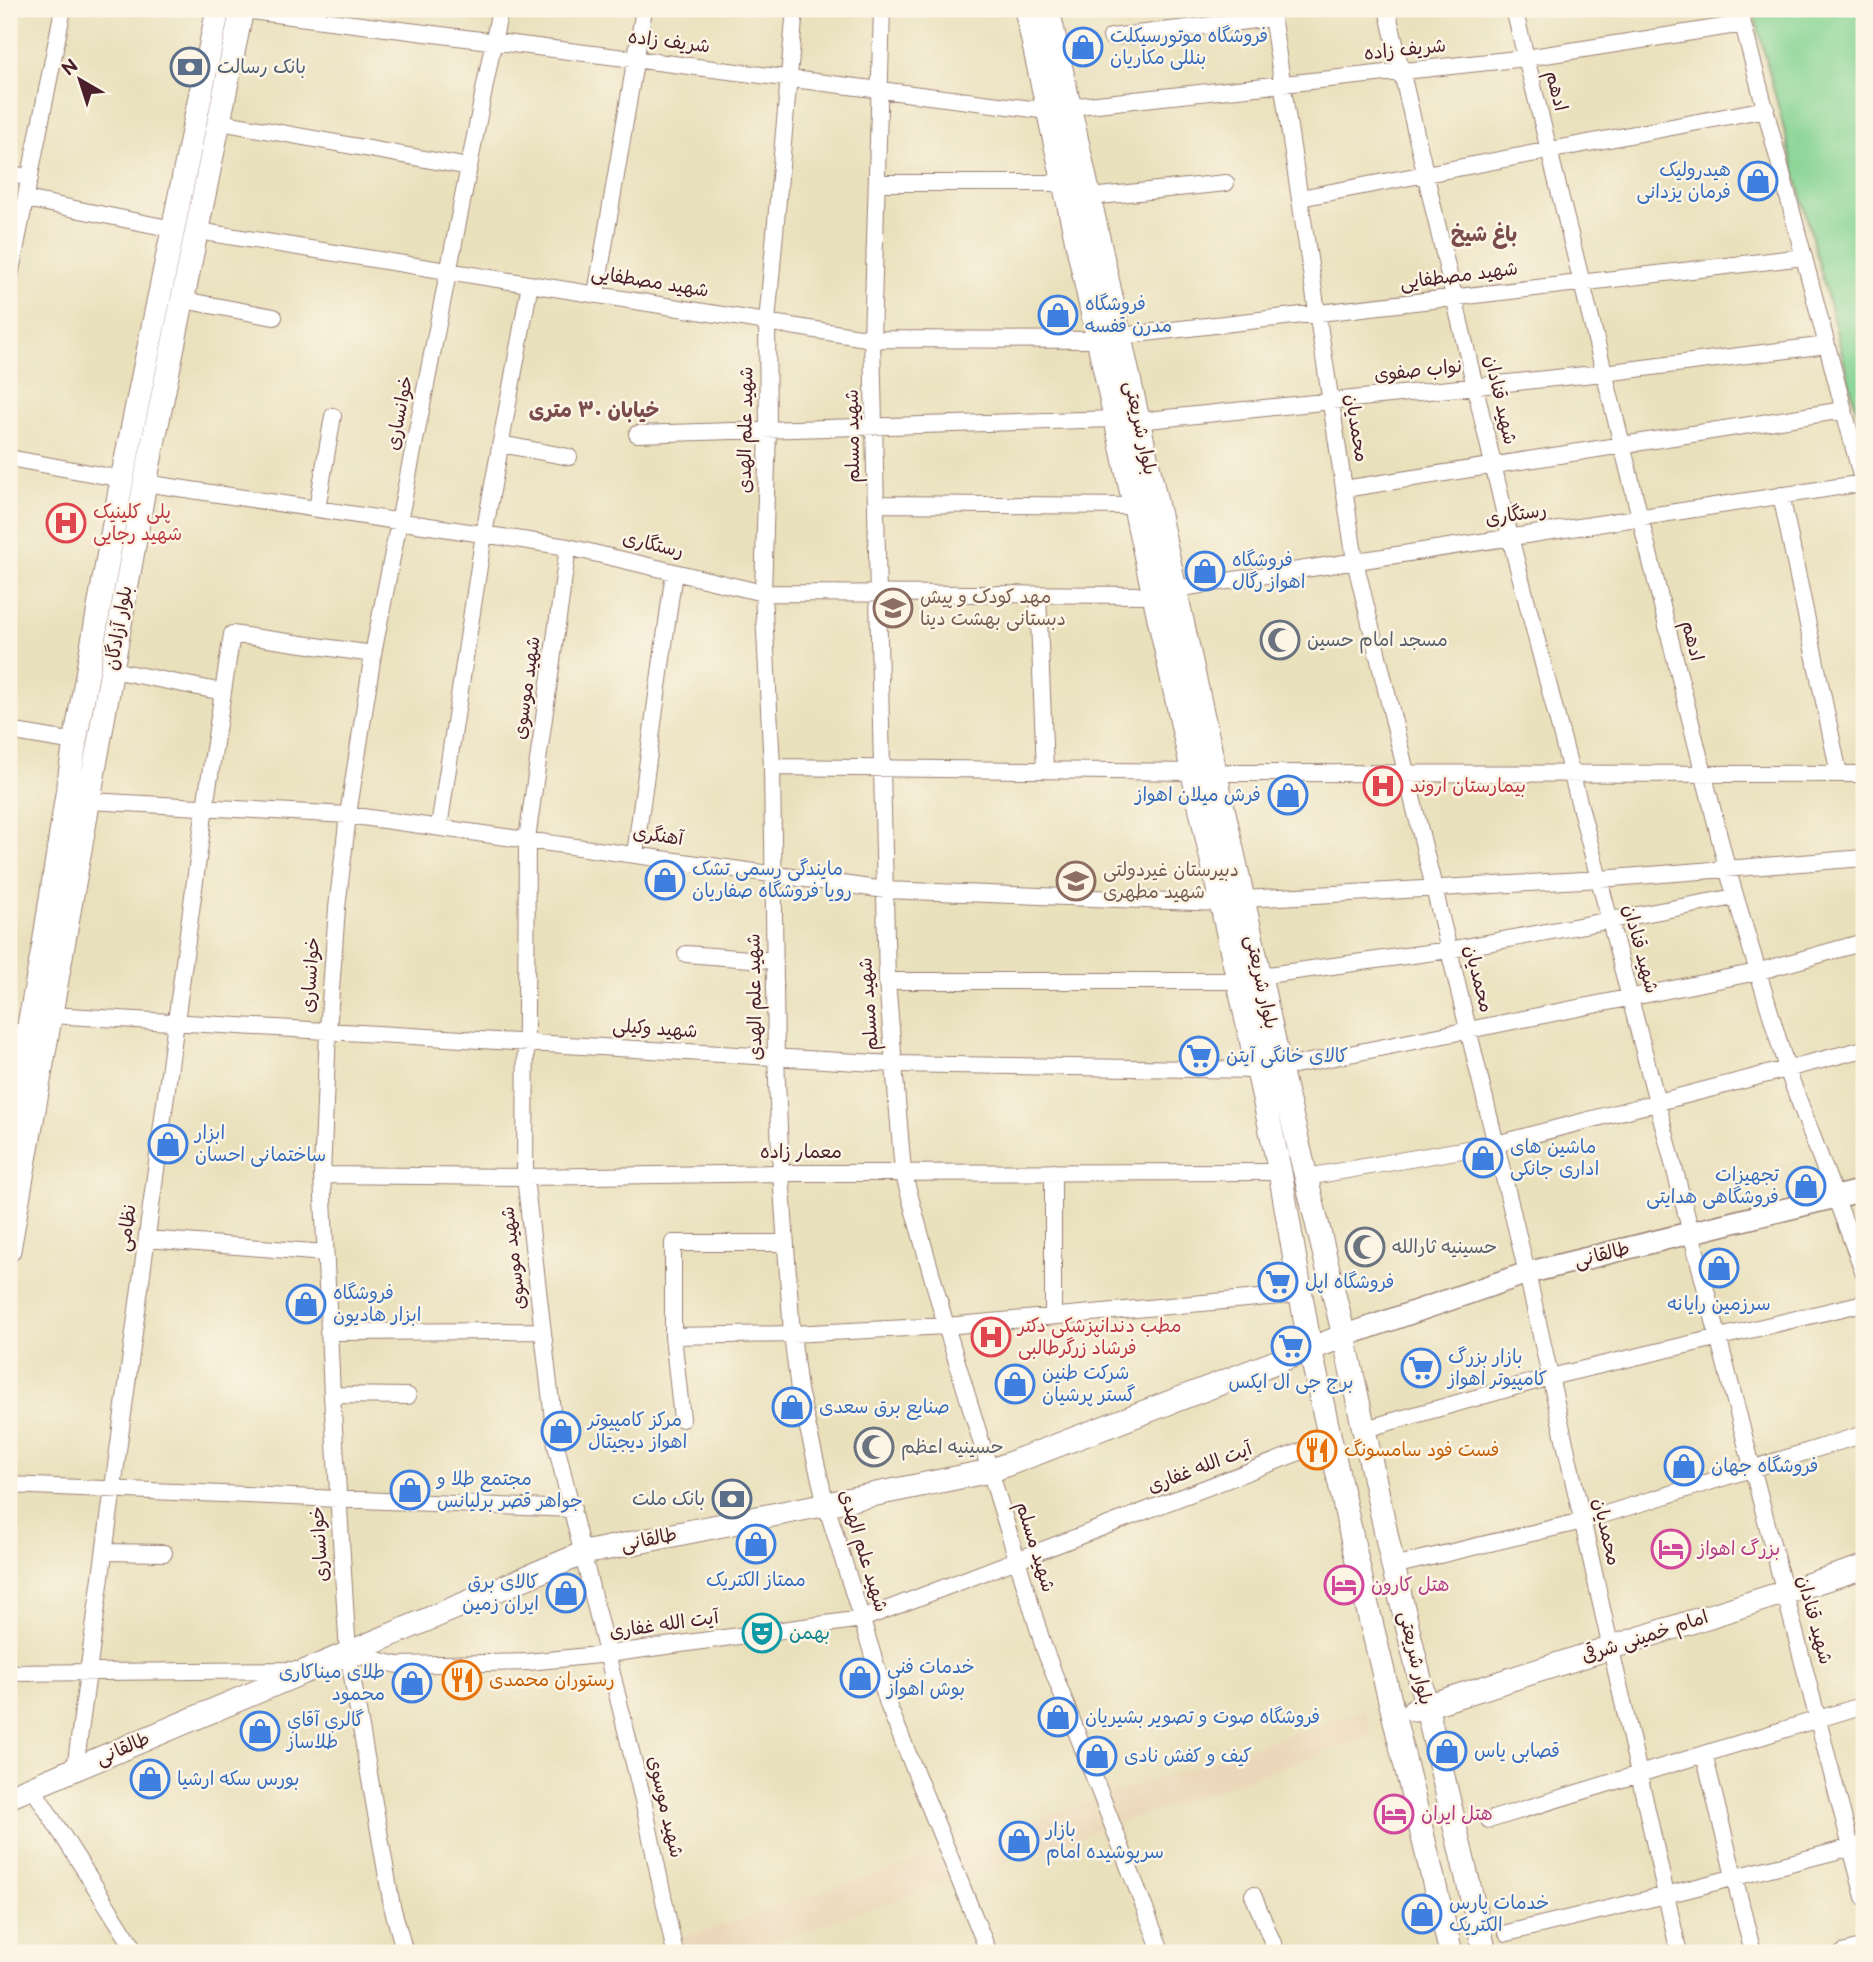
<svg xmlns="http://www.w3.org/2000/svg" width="1873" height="1962" font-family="'Balsamiq Sans','Playpen Sans Arabic',sans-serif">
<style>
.built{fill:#ebd8ba}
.green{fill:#83d392;stroke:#66795e;stroke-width:2}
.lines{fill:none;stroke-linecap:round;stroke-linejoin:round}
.minor-casing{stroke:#9a8074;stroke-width:18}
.tertiary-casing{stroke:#9a8074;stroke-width:24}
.secondary-casing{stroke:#9a8074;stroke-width:25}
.minor{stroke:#fff;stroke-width:16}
.tertiary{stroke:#fff;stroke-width:21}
.secondary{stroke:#fff;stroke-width:23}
.labels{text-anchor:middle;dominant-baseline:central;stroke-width:5;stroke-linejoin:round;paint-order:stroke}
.shop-label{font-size:19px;fill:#366cbe;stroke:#fcf5e5;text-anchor:start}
.street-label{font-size:19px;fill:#4a1f2b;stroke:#fcf5e5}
.service-label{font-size:19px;fill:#4e5e75;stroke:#fcf5e5;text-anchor:start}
.health-label{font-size:19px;fill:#be3a42;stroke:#fcf5e5;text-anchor:start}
.education-label{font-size:19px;fill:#785e54;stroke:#fcf5e5;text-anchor:start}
.worship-label{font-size:19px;fill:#5b616d;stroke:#fcf5e5;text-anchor:start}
.food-label{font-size:19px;fill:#c56008;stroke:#fcf5e5;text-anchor:start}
.hotel-label{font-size:19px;fill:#b23c85;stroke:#fcf5e5;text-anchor:start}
.culture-label{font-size:19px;fill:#0d838f;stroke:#fcf5e5;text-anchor:start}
.neighbourhood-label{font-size:21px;font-weight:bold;fill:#7b4c4e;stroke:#fcf5e5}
</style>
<rect width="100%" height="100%" fill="#fcf5e5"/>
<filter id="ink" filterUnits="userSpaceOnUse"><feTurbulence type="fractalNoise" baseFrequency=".0143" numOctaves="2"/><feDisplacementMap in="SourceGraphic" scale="14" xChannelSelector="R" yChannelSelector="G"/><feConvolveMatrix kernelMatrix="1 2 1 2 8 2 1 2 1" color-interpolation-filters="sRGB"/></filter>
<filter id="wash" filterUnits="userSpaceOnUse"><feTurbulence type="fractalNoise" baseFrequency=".00686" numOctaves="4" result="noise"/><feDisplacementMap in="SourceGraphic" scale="28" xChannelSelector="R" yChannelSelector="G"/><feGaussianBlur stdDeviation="1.57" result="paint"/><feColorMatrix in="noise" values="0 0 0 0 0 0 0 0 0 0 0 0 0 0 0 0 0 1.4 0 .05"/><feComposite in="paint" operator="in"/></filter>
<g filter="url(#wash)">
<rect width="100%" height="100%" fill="#e9e0bc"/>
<!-- built -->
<path class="built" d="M1363,1710L1373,1736L740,1953H639Z"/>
<!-- green -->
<path class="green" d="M1753,9H1864V439Z"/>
</g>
<g filter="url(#ink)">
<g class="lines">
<defs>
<path id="minor" d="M795,9L767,322L768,430L763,593L772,767L776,1058L781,1173L792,1334L799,1390L826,1505L889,1707L989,1953
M882,9L872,339L887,981L903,1172L946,1326L1044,1648L1162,1953
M1271,9L1355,561L1527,1273L1679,1953
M1387,9L1510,537L1864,1897
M1514,9L1727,868L1787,1069L1864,1273
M1739,9L1864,487
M242,10L1048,111
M1111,37L1272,18
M1069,107L1526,58L1743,24
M220,122L469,167
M9,173L30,178
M877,183H1064
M1090,197L1226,183
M1300,198L1766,109
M26,199L173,229
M198,231L872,339L1098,340
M9,281L63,9
M596,294L644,9
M183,300L274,317
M1120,336L1804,257
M1138,421L1604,373L1827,345
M637,434L1115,419
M501,444L569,457
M9,458L122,479
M145,483L568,547L763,593L1154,595L1175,589L1864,483
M1344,489L1844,410
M1781,495L1839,774
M876,504L1135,506
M317,509L333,416
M568,547L527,839L525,1177L556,1445L643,1800L675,1953
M1038,595L1045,770
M112,670L223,692
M9,731L75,742
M772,767L1193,772
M1215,773L1864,774
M89,801L348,815L885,890L1221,903
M439,827L484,534L530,284
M635,854L674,572
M1243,899L1600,879L1864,858
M686,954L775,961
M1260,976L1449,950L1735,897
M887,981H1238
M51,1015L893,1064L1258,1070L1280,1068L1757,972L1864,942
M9,1031L26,1034
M322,1175L525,1177L781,1173L1280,1172
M1307,1177L1496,1144L1864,1049
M147,1239L325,1253
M1053,1316V1172
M328,1332L543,1331
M673,1336L792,1334L946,1326L1302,1294
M332,1395L408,1396
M682,1419L673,1336V1243H785
M1365,1429L1550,1377L1864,1303
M9,1485L573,1509
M105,1552L164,1553
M1393,1566L1583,1521L1864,1434
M348,1653L398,1665L528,1662L608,1654L862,1619L1331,1440
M9,1673L299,1670
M1704,1754L1753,1953
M75,1769L205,807L232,634L373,654
M32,1787L137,1953
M1489,1820L1864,1705
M1253,1895L1277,1953
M1507,1933L1666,1895L1864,1844
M405,1953L392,1906L348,1653L332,1395L322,1175L328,1031L337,908L348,815L373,654L500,9
M1843,1953L1864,1947"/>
<path id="tertiary" d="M1344,1336L1527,1273L1864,1190"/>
<path id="secondary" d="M1026,9L1280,1172L1310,1348L1365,1597L1451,1953
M1048,9L1280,1068L1344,1336L1393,1566L1485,1953
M9,1133L44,944L75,742L122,479L218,9
M9,1250L145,483L242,9
M1414,1710L1864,1567
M9,1797L584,1553L990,1471L1344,1336"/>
</defs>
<!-- minor casing -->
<use href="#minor" class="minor-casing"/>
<!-- tertiary casing -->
<use href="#tertiary" class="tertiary-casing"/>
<!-- secondary casing -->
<use href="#secondary" class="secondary-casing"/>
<!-- minor -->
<use href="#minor" class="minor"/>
<!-- tertiary -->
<use href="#tertiary" class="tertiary"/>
<!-- secondary -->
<use href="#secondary" class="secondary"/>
</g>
</g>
<!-- icons -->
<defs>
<symbol id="shop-ring" viewBox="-11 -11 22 22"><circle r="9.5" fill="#fcf5e5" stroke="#3f7fe0" stroke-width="1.5"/><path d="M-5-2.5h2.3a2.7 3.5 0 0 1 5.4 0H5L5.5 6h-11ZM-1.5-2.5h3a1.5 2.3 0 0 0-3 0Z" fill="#3f7fe0"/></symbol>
<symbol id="bank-ring" viewBox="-11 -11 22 22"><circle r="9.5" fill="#fcf5e5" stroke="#5c6f8a" stroke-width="1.5"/><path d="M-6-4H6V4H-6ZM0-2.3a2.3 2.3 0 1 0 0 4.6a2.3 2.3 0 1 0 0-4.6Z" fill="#5c6f8a"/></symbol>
<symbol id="hospital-ring" viewBox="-11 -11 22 22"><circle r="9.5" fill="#fcf5e5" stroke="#e0444e" stroke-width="1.5"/><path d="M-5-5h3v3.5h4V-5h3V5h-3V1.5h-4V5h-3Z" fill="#e0444e"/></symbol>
<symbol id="school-ring" viewBox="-11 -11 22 22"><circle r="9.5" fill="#fcf5e5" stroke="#8d6e63" stroke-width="1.5"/><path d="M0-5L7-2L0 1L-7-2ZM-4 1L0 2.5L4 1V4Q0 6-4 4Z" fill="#8d6e63"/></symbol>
<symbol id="mosque-ring" viewBox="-11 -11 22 22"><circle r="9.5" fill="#fcf5e5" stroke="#6b7280" stroke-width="1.5"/><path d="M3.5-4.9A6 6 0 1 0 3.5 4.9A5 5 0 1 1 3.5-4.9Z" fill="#6b7280"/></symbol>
<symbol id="supermarket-ring" viewBox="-11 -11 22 22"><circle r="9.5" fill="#fcf5e5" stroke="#3f7fe0" stroke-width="1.5"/><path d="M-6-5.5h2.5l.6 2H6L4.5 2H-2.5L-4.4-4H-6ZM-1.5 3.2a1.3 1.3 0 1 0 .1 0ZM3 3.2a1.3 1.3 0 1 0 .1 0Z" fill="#3f7fe0"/></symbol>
<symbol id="restaurant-ring" viewBox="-11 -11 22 22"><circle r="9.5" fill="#fcf5e5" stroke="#e8710a" stroke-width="1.5"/><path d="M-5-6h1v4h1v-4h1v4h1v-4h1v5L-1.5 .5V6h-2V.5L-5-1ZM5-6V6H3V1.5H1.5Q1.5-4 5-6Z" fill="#e8710a"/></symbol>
<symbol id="hotel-ring" viewBox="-11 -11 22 22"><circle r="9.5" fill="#fcf5e5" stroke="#d1479c" stroke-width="1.5"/><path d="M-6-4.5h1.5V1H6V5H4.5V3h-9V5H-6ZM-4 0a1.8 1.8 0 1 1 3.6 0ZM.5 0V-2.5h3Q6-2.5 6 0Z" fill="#d1479c"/></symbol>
<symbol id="theatre-ring" viewBox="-11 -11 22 22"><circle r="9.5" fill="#fcf5e5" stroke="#0f9aa8" stroke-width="1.5"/><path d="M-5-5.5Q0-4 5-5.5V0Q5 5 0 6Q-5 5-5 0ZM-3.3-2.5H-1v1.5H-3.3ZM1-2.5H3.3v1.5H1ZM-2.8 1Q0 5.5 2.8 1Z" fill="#0f9aa8"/></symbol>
</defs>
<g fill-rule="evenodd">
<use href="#shop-ring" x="1061" y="25" width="44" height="44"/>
<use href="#bank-ring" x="168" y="45" width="44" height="44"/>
<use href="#shop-ring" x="1736" y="159" width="44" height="44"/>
<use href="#shop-ring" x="1036" y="293" width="44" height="44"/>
<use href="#hospital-ring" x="44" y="501" width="44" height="44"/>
<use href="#shop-ring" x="1183" y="549" width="44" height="44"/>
<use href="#school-ring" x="871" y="586" width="44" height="44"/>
<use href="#mosque-ring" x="1258" y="618" width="44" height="44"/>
<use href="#hospital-ring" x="1361" y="764" width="44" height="44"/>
<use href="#shop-ring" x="1266" y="773" width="44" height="44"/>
<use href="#shop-ring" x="643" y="858" width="44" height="44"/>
<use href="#school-ring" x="1054" y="859" width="44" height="44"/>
<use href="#supermarket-ring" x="1177" y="1034" width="44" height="44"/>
<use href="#shop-ring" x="146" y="1122" width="44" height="44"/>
<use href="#shop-ring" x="1461" y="1136" width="44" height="44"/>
<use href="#shop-ring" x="1784" y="1164" width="44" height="44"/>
<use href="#mosque-ring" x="1343" y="1225" width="44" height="44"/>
<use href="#shop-ring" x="1697" y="1246" width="44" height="44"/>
<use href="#supermarket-ring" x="1256" y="1260" width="44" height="44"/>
<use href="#shop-ring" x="284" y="1282" width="44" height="44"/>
<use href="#hospital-ring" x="969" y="1315" width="44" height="44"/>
<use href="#supermarket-ring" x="1269" y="1324" width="44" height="44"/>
<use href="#supermarket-ring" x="1399" y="1346" width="44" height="44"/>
<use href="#shop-ring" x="993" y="1362" width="44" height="44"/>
<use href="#shop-ring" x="770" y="1385" width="44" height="44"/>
<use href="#shop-ring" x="539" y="1409" width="44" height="44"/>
<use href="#mosque-ring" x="852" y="1425" width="44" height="44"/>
<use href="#restaurant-ring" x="1295" y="1428" width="44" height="44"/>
<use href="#shop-ring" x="1662" y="1444" width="44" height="44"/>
<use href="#shop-ring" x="388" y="1468" width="44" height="44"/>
<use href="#bank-ring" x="710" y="1477" width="44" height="44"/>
<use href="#shop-ring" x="734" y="1522" width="44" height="44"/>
<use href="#hotel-ring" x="1649" y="1527" width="44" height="44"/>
<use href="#hotel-ring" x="1322" y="1563" width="44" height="44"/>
<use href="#shop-ring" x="544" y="1571" width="44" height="44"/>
<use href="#theatre-ring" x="740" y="1611" width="44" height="44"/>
<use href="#shop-ring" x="838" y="1656" width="44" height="44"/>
<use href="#restaurant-ring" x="440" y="1658" width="44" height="44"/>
<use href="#shop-ring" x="390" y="1661" width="44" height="44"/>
<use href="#shop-ring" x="1036" y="1695" width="44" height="44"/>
<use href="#shop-ring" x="238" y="1709" width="44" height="44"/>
<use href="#shop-ring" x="1425" y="1729" width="44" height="44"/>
<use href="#shop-ring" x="1075" y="1734" width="44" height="44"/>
<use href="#shop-ring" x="128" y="1757" width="44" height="44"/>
<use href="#hotel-ring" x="1372" y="1792" width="44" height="44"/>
<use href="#shop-ring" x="997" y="1819" width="44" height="44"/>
<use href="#shop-ring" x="1400" y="1892" width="44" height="44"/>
</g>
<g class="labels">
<!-- shop labels -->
<g class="shop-label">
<text x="1110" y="36">فروشگاه موتورسیکلت<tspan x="1110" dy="22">بنللی مکاریان</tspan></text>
<text x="1731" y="170" text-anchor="end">هیدرولیک<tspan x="1731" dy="22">فرمان یزدانی</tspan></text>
<text x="1085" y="304">فروشگاه<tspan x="1085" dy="22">مدرن قفسه</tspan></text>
<text x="1232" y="560">فروشگاه<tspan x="1232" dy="22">اهواز رگال</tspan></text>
<text x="1261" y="795" text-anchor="end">فرش میلان اهواز</text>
<text x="692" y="869">مایندگی رسمی تشک<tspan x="692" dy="22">رویا فروشگاه صفاریان</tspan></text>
<text x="1226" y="1056">کالای خانگی آیتن</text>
<text x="195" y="1133">ابزار<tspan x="195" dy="22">ساختمانی احسان</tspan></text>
<text x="1510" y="1147">ماشین های<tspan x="1510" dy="22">اداری جانکی</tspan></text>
<text x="1779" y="1175" text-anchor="end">تجهیزات<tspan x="1779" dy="22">فروشگاهی هدایتی</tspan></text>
<text x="1305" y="1282">فروشگاه اپل</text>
<text x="333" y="1293">فروشگاه<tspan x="333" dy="22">ابزار هادیون</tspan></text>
<text x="1719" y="1304" text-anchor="middle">سرزمین رایانه</text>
<text x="1448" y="1357">بازار بزرگ<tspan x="1448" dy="22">کامپیوتر اهواز</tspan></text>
<text x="1042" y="1373">شرکت طنین<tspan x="1042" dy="22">گستر پرشیان</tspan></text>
<text x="1291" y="1382" text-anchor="middle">برج جی ال ایکس</text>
<text x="819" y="1407">صنایع برق سعدی</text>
<text x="588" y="1420">مرکز کامپیوتر<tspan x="588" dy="22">اهواز دیجیتال</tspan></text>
<text x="1711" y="1466">فروشگاه جهان</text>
<text x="437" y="1479">مجتمع طلا و<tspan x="437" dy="22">جواهر قصر برليانس</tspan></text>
<text x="756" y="1580" text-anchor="middle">ممتاز الکتریک</text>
<text x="539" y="1582" text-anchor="end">کالای برق<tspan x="539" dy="22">ایران زمین</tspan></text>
<text x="887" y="1667">خدمات فنی<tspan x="887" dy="22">بوش اهواز</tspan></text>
<text x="385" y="1672" text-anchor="end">طلای میناکاری<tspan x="385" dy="22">محمود</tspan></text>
<text x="1085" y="1717">فروشگاه صوت و تصویر بشیریان</text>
<text x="287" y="1720">گالري آقاي<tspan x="287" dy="22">طلاساز</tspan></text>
<text x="1474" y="1751">قصابی یاس</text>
<text x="1124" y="1756">کیف و کفش نادی</text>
<text x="177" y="1779">بورس سکه ارشیا</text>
<text x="1046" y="1830">بازار<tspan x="1046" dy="22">سرپوشیده امام</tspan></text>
<text x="1449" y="1903">خدمات پارس<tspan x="1449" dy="22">الکتریک</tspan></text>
</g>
<!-- street labels -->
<g class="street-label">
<text transform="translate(669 42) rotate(7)">شریف زاده</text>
<text transform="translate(1405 50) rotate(-6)">شریف زاده</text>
<text transform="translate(1556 91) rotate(76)">ادهم</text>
<text transform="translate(1459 276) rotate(-7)">شهید مصطفایی</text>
<text transform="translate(650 282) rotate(9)">شهید مصطفایی</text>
<text transform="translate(1418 371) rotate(-6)">نواب صفوی</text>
<text transform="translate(1500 400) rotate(77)">شهید قنادان</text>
<text transform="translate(400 413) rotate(-79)">خوانساری</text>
<text transform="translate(1140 428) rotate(78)">بلوار شریعتی</text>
<text transform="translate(1356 428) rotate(81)">محمدیان</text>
<text transform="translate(746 430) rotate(-89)">شهید علم الهدی</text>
<text transform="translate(853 436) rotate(-91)">شهید مسلم</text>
<text transform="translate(1516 515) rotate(-9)">رستگاری</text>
<text transform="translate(653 545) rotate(13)">رستگاری</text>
<text transform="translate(119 628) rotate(-80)">بلوار آزادگان</text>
<text transform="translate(1692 641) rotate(76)">ادهم</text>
<text transform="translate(527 688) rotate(-82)">شهید موسوی</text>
<text transform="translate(658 836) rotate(8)">آهنگری</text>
<text transform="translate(1640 949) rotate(75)">شهید قنادان</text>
<text transform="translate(311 975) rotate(-86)">خوانساری</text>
<text transform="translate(1478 979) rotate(76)">محمدیان</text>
<text transform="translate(1261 982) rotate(78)">بلوار شریعتی</text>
<text transform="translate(755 997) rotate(-91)">شهید علم الهدی</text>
<text transform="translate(869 1004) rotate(-94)">شهید مسلم</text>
<text transform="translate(655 1029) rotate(4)">شهید وکیلی</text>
<text x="801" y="1152">معمار زاده</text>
<text transform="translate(127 1228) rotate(-82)">نظامی</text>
<text transform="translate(1602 1255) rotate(-14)">طالقانی</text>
<text transform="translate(514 1258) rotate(-97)">شهید موسوی</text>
<text transform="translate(1200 1468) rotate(-21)">آیت الله غفاری</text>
<text transform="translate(1606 1532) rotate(77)">محمدیان</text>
<text transform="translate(649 1540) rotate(-11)">طالقانی</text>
<text transform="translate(320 1544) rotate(-94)">خوانساری</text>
<text transform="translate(1035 1547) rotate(73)">شهید مسلم</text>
<text transform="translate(863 1551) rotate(73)">شهید علم الهدی</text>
<text transform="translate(1814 1620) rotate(75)">شهید قنادان</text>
<text transform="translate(664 1625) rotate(-8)">آیت الله غفاری</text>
<text transform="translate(1645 1637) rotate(-18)">امام خمینی شرقی</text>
<text transform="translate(1415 1658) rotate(77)">بلوار شریعتی</text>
<text transform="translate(123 1749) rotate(-23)">طالقانی</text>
<text transform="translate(665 1807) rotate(77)">شهید موسوی</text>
</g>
<!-- service labels -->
<g class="service-label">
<text x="217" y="67">بانک رسالت</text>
<text x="705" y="1499" text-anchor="end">بانک ملت</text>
</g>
<!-- health labels -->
<g class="health-label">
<text x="93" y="512">پلی کلینیک<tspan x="93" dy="22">شهید رجایی</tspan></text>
<text x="1410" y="786">بیمارستان اروند</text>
<text x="1018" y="1326">مطب دندانپزشکی دکتر<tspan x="1018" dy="22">فرشاد زرگرطالبی</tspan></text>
</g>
<!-- education labels -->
<g class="education-label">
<text x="920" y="597">مهد کودک و پیش<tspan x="920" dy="22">دبستانی بهشت دینا</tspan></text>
<text x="1103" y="870">دبیرستان غیردولتی<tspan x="1103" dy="22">شهید مطهری</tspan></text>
</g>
<!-- worship labels -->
<g class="worship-label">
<text x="1307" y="640">مسجد امام حسین</text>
<text x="1392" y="1247">حسینیه ثارالله</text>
<text x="901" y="1447">حسینیه اعظم</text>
</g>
<!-- food labels -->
<g class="food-label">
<text x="1344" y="1450">فست فود سامسونگ</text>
<text x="489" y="1680">رستوران محمدی</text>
</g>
<!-- hotel labels -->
<g class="hotel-label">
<text x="1698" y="1549">بزرگ اهواز</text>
<text x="1371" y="1585">هتل کارون</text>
<text x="1421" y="1814">هتل ایران</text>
</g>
<!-- culture labels -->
<g class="culture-label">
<text x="789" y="1633">بهمن</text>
</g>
<!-- neighbourhood labels -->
<g class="neighbourhood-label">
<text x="1484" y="234">باغ شیخ</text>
<text x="594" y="410">خیابان ۳۰ متری</text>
</g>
</g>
<!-- margin -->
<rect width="1873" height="1962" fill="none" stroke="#fcf5e5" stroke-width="35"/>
<!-- north arrow -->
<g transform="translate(80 80) rotate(321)" stroke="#fcf5e5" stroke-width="5" paint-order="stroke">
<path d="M0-5L12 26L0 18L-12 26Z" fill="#4a1f2b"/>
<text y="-10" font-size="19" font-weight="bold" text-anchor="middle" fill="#4a1f2b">N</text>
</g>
</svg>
